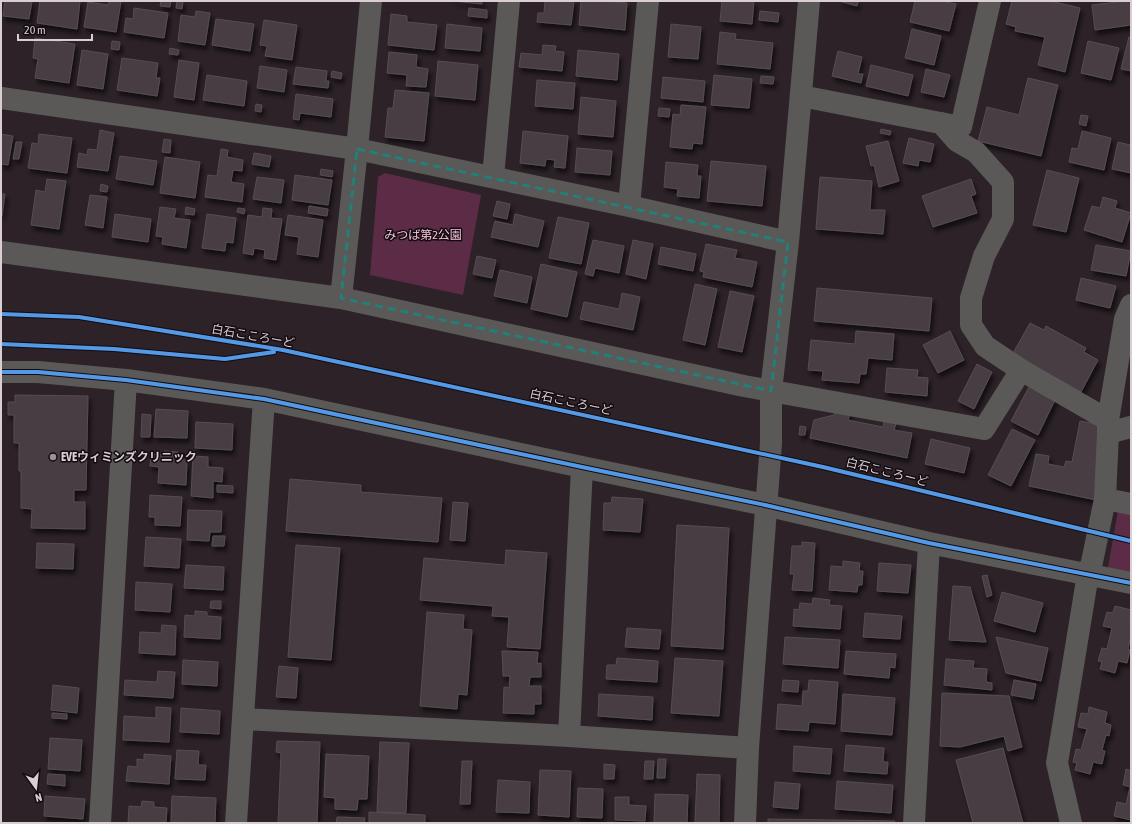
<svg xmlns="http://www.w3.org/2000/svg" width="1132" height="824" font-family="'Asap Condensed','Noto Sans JP',sans-serif">
<style>
.green{fill:#5c2c47}
.building{fill:#463e42;stroke:#554d51;filter:url(#shadow)}
.lines{fill:none;stroke-linecap:round;stroke-linejoin:round}
.minor{stroke:#5a5958;stroke-width:22}
.cycleway-casing{stroke:#120b0f;stroke-width:6}
.cycleway{stroke:#5399e6;stroke-width:4}
.marked{fill:none;stroke:#237f78;stroke-width:3;stroke-dasharray:8 5;stroke-linejoin:round}
.poi-dot{fill:#9d9297;stroke:#120b0f;stroke-width:1.5}
.labels{text-anchor:middle;dominant-baseline:central;stroke-width:3;stroke-linejoin:round;paint-order:stroke}
.park-label{font-size:12px;fill:#f3c2da;stroke:#120b0f}
.street-label{font-size:12px;fill:#daced4;stroke:#120b0f}
.poi-label{font-size:12px;font-weight:bold;fill:#daced4;stroke:#120b0f;text-anchor:start}
</style>
<defs>
<filter id="shadow"><feDropShadow dx="2.5" dy="4.5" stdDeviation="2" flood-color="#0009"/></filter>
</defs>
<rect width="100%" height="100%" fill="#2c2227"/>
<!-- green -->
<path class="green" d="M385,173L481,195L463,295L370,275L378,177Z
M1119,505L1131,507V578L1107,573Z"/>
<!-- building -->
<path class="building" d="M5,1H32L29,19L3,16Z
M40,1H80L77,29L37,23Z
M109,1H121L116,32L84,27L88,2L108,5Z
M161,1H171L170,7L160,6Z
M177,1H183L182,9L176,8Z
M453,1H482V4Z
M545,1H574L571,25L537,22L538,13H544Z
M581,1H603L627,3L625,30L579,25Z
M722,1H754L752,24L720,21Z
M839,1H858L857,6Z
M915,1H942L956,4L949,31L910,22Z
M1012,1H1050L1080,8L1065,72L1038,65L1045,37L1015,31L1016,27L1006,24Z
M1125,1H1131V25L1095,30L1092,5Z
M134,8L168,13L164,38L124,32L126,18L133,19Z
M469,8L487,10V18L468,16Z
M196,11L210,13L205,45L178,41L181,15L195,17Z
M760,11L779,13L778,22L759,20Z
M391,14L407,16V22L437,25L434,50L388,45Z
M216,19L254,24L250,51L212,45Z
M264,20L297,25L292,60L265,56L267,46L260,45Z
M447,24L482,28L480,51L445,48Z
M671,24L701,27L698,59L668,57Z
M912,29L941,36L934,65L905,58Z
M720,32L736,34L735,39L773,43L770,69L717,64Z
M1129,37H1131V71L1121,69Z
M35,38L75,44L69,83L35,78L38,59L33,58Z
M112,41L120,42L119,50L111,49Z
M1088,41L1119,48L1111,80L1081,73Z
M543,45L556,46L555,51L564,52L562,71L519,67L521,53L542,55Z
M170,48L179,50L178,55L169,54Z
M82,50L108,54L103,89L77,85Z
M578,50L619,54L617,80L576,76Z
M838,51L862,57L858,74H863L861,83L832,76Z
M389,52L417,55L416,67L428,69L426,87L406,86L407,75L387,73Z
M122,58L158,63L156,78H160L157,96L117,90Z
M179,60L199,63L194,100L174,97Z
M438,61L478,65L475,100L435,96Z
M871,65L913,75L908,96L866,86Z
M260,66L287,70L284,92L257,88Z
M296,67L327,71L326,81H329L328,88L293,84Z
M926,69L950,75L944,97L921,92Z
M332,71L342,73L341,79L331,77Z
M207,75L247,81L244,106L203,100Z
M714,75L752,79L749,108L711,105Z
M761,76L774,77L773,84L760,83Z
M663,77L705,81L703,102L661,98Z
M1028,78L1058,85L1041,156L978,141L987,107L1019,115Z
M537,80L575,83L573,109L535,106Z
M395,90L429,93L424,141L385,137L388,108H393Z
M296,94L333,99L331,117L300,113L299,120L293,119Z
M581,97L616,101L613,137L578,134Z
M256,104L262,105L261,112L255,111Z
M681,105L706,107L702,144L693,143L692,149L670,147L673,114L680,115Z
M659,108L670,109L669,117L658,116Z
M1081,115L1088,116L1086,126L1079,124Z
M881,129L891,131L890,135L880,133Z
M100,130L114,133L108,171L77,167L79,153L87,155L88,149L97,150Z
M523,131L568,136L565,168L554,167L555,160L546,159L545,166L520,163Z
M1082,131L1111,138L1104,170L1069,162L1072,148L1078,149Z
M1,134L13,136L8,165L1,164Z
M39,134L72,138L67,173L28,168L32,143L38,144Z
M909,138L934,144L930,162L919,160L918,166L903,163Z
M164,139L171,140L170,153L162,152Z
M888,141L899,181L879,187L874,165L871,166L866,146Z
M16,142H22L19,159H13Z
M1118,142L1130,145L1131,142V173L1112,169Z
M577,148L612,151L610,175L575,172Z
M221,149L228,150L227,157L243,160L242,171L233,170L231,182L244,184L242,202L205,197L208,175L217,176Z
M254,153L271,156L269,167L252,164Z
M120,156L157,161L153,185L116,179Z
M165,157L200,162L195,198L160,193Z
M711,161L766,166L762,206L707,201Z
M666,162L698,165L697,176H701L699,198L677,196L678,189L664,187Z
M321,169L333,171L332,177L320,175Z
M1047,170L1079,178L1066,232L1033,225Z
M295,175L332,180L328,205L292,200Z
M257,177L284,180L281,203L253,199Z
M820,177L872,181L870,210H885L883,234L816,229Z
M47,179L66,181L59,229L31,225L36,190L45,192Z
M971,179L976,194L971,196L977,213L933,227L922,196Z
M101,184L108,186L107,192L100,191Z
M1,194H5L2,216H1Z
M90,195L107,197L103,228L85,225Z
M1103,197L1117,201L1115,208L1131,213L1122,242L1084,230L1092,206L1100,208Z
M497,201L510,204L507,219L493,216Z
M309,206L328,209L327,216L308,213Z
M160,207L176,209L174,218L190,220L186,248L162,244L163,237L156,236Z
M186,207L195,209L194,215L185,214Z
M238,208L245,209L244,214L237,212Z
M263,208L272,209L271,218L282,219L276,260L264,258L265,250L254,248L253,255L243,253L248,215L262,217Z
M115,214L151,219L148,242L112,237Z
M207,214L236,218L233,243L226,242L225,251L202,248Z
M515,214L544,221L538,247L491,237L495,221L513,225Z
M288,215L323,220L318,257L297,254L299,237L285,235Z
M558,217L589,223L581,264L549,258Z
M593,240L624,246L619,273L595,268L593,276L585,274Z
M633,240L653,244L646,279L626,274Z
M706,244L737,250L735,258L757,262L752,287L703,277L704,272L700,271Z
M1096,245L1131,251L1126,276L1091,270Z
M661,247L696,254L693,271L658,264Z
M477,256L496,260L492,278L473,274Z
M541,264L577,272L567,317L531,309Z
M500,270L532,277L527,303L494,296Z
M1081,278L1116,286L1110,308L1076,300Z
M695,284L717,289L705,345L683,340Z
M817,288L932,298L929,331L814,321Z
M730,291L754,296L742,352L718,347Z
M622,293L640,297L633,330L580,319L584,302L619,309Z
M1030,323L1044,330L1046,326L1086,348L1084,352L1098,360L1081,392L1012,355Z
M856,331L894,334L892,360L868,358L866,374H860L859,383L822,380L823,371L808,370L811,340L855,344Z
M950,331L964,360L938,373L923,345Z
M977,364L992,372L974,409L958,401Z
M887,368L918,370L917,377L928,378L927,396L885,392Z
M1030,385L1056,398L1038,435L1011,421Z
M15,395L88,396L86,490H74V502H85V529L31,528L32,509L21,508V471H19V443H14V415H8V402H15Z
M156,409L188,411L187,438L154,437Z
M836,410L850,413L848,420L883,427L884,421L896,424L894,430L912,433L907,458L810,438L814,420L834,415Z
M142,414L151,415L150,437H141Z
M1080,421L1103,425L1096,500L1029,486L1036,454L1049,456L1048,464L1064,467L1066,461L1072,462Z
M196,422L233,424L232,450L195,448Z
M800,426L806,427L805,435H799Z
M1012,429L1035,440L1011,486L988,475Z
M931,439L970,448L964,473L925,464Z
M164,451L178,452V460H187L186,485L158,483L159,467L150,466L151,454L164,455Z
M193,456L208,457V467L223,468L222,482L213,481V498L191,496Z
M290,479L361,485V492L442,498L438,542L286,531Z
M217,485L233,486V493L217,492Z
M150,495L182,497L180,526L155,525V517H149Z
M612,497L643,499L640,532L603,530L604,503H611Z
M453,502L468,503L465,541L450,540Z
M188,510L222,511L221,532H210L209,541L187,540Z
M677,525L729,528L723,649L671,646Z
M213,536H225L224,546H212Z
M146,537L181,539L179,568L144,566Z
M802,542L815,543L812,591L792,590L794,574H790L792,546H802Z
M37,543L74,544L73,569L36,568Z
M296,545L340,548L331,660L288,657Z
M506,550L547,553L540,649L507,647L509,617L492,616L493,606L420,600L424,558L505,565Z
M843,561L860,563L859,571H863L862,585H858L857,592L829,590L831,566L843,567Z
M879,563L911,565L908,593L877,591Z
M186,565L224,567L223,590L184,588Z
M987,575L992,595L987,597L982,576Z
M136,582L172,584L170,612L135,610Z
M953,586L970,587L986,642L949,640Z
M1002,592L1043,603L1035,632L994,621Z
M813,598L830,600L829,605L842,606L840,629L793,626L794,609L799,610L800,603L812,604Z
M211,601H221V609L210,608Z
M1115,606L1131,610L1130,622H1131V636L1128,649L1130,650L1127,663L1118,661L1115,673L1100,669L1102,662L1098,661L1102,648L1107,649L1112,628L1103,626L1107,612L1113,613Z
M195,611L207,612V616L221,617L220,639L184,637L185,615L195,616Z
M427,612L464,615L463,629L472,630L467,695L458,694L457,709L420,706Z
M865,613L902,616L900,639L863,637Z
M162,625L176,626L175,655L139,653L140,632L161,633Z
M627,628L661,630L659,649L625,647Z
M785,637L840,640L838,668L783,664Z
M996,637L1048,648L1041,681L1006,673Z
M502,651L538,652L537,664L541,663V677H530L529,686H541V704H534V714L503,713L504,687L509,688L510,676H503Z
M846,651L896,654L895,668L890,667L889,678L844,674Z
M617,658L658,661L657,682L606,679L607,665H616Z
M675,658L723,661L719,716L671,713Z
M946,659L974,661L973,668L987,669L986,682L992,683V690L944,685Z
M183,660L218,662L217,686L182,684Z
M279,666L298,668L296,698L276,697Z
M158,671L175,672L173,698L124,695L125,680L157,682Z
M783,680L799,681L798,692L782,691Z
M809,680L838,682L835,724L809,722L808,731L776,729L778,704L802,706L803,691H808Z
M1014,680L1036,684L1033,699L1011,695Z
M53,685L79,688L77,713L51,710Z
M942,693L1009,696L1022,747L1008,751L1004,736L960,747L940,746Z
M599,694L653,697L652,720L598,716Z
M843,694L895,698L892,735L841,731Z
M156,707L171,708L169,742L123,740L124,716L156,718Z
M1089,707L1107,712L1105,723L1111,725L1109,736L1106,735L1102,750L1105,751L1102,764L1093,762L1090,774L1075,770L1077,763L1073,762L1076,749L1081,750L1087,729L1078,727L1081,713L1088,714Z
M181,708L220,711L219,734L180,732Z
M52,713L67,714V719L52,718Z
M50,738L82,740L80,771L48,769Z
M277,741L320,742L317,823H278L281,753L276,752Z
M380,742L409,743L406,813L377,812Z
M846,745L884,748L883,762H888L887,774L844,771Z
M794,746L832,749L830,774L793,771Z
M1003,748L1023,823H973L956,760Z
M177,750L199,751L198,765H206L205,780L175,779Z
M144,754L171,756L169,784L126,781L128,766L137,767V759L144,760Z
M326,754L369,756L367,799H358L357,810L335,809V798L324,797Z
M658,759H666L665,778H657Z
M462,761H472L470,804H460Z
M645,761H654L653,779H644Z
M604,764L615,765L614,779H604Z
M1126,769L1131,771V820L1114,816L1117,802L1126,804L1130,787L1123,785Z
M540,770L571,771L569,817L538,815Z
M48,774L65,775V786L47,784Z
M697,774L720,775L719,823H695Z
M498,780L530,782L529,813L496,812Z
M837,781L893,785L891,813L835,809Z
M775,782L800,784L798,809L773,807Z
M578,788L603,789L602,818L577,817Z
M655,794L688,795L687,823H654Z
M45,796L85,799L83,819L44,816Z
M172,796L216,798L215,823L171,822Z
M615,797H629V805L646,806L645,821L615,820Z
M142,801L154,802V807L167,808L166,823H128L129,806L141,807Z
M369,812L425,815V823H369Z
M337,817L365,818L364,823H336Z
M768,819L895,821L894,823H768Z"/>
<g class="lines">
<!-- minor -->
<path class="minor" d="M801,96L961,127L990,1
M1,98L357,149L629,206L788,242
M941,123L957,141L976,152L1003,182V219L984,256L971,298V325L985,346L1021,370L1108,420
M493,177L509,1
M629,206L648,1
M1,252L341,298L744,386L984,429L1021,370
M341,298L357,149L371,1
M1,372H38L126,380L264,399L582,467L765,505L929,543L1131,583
M1108,433V420L1125,319L1131,305
M1105,499L1131,504
M244,719L569,736L748,748
M569,736L582,467
M100,823L126,380
M236,823L264,399
M745,823L748,748L771,443V391L788,242L809,1
M914,823L929,543
M1071,823L1057,763L1088,574L1092,562L1105,499L1108,433L1131,427"/>
<defs>
<path id="cycleway" d="M1,314L79,317L283,350L823,467L1131,541
M1,344L114,349L225,359L274,352
M1,372H38L126,380L264,399L582,467L765,505L929,543L1131,583"/>
</defs>
<!-- cycleway casing -->
<use href="#cycleway" class="cycleway-casing"/>
<!-- cycleway -->
<use href="#cycleway" class="cycleway"/>
</g>
<!-- marked area -->
<path class="marked" d="M357,149L788,242L771,391L341,298Z"/>
<!-- markers -->
<circle class="poi-dot" cx="53" cy="457" r="4"/>
<g class="labels">
<!-- park labels -->
<g class="park-label">
<text x="423" y="235">みつば第2公園</text>
</g>
<!-- street labels -->
<g class="street-label">
<text transform="translate(253 336) rotate(10)">白石こころーど</text>
<text transform="translate(571 402) rotate(12)">白石こころーど</text>
<text transform="translate(887 472) rotate(14)">白石こころーど</text>
</g>
<!-- poi labels -->
<g class="poi-label">
<text x="61" y="457">EVEウィミンズクリニック</text>
</g>
</g>
<!-- border -->
<rect width="1132" height="824" fill="none" stroke="#daced4" stroke-width="4"/>
<!-- north arrow -->
<g transform="translate(36 788) rotate(165)" stroke="#120b0f" stroke-width="3" paint-order="stroke">
<path d="M0-3L7 15L0 10L-7 15Z" fill="#daced4"/>
<text y="-6" font-size="11" font-weight="bold" text-anchor="middle" fill="#daced4">N</text>
</g>
<!-- scale -->
<path d="M18 34v6h74v-6" fill="none" stroke="#daced4" stroke-width="2"/>
<text x="24" y="34" font-size="12" fill="#daced4" stroke="#120b0f" stroke-width="3" paint-order="stroke">20 m</text>
</svg>
